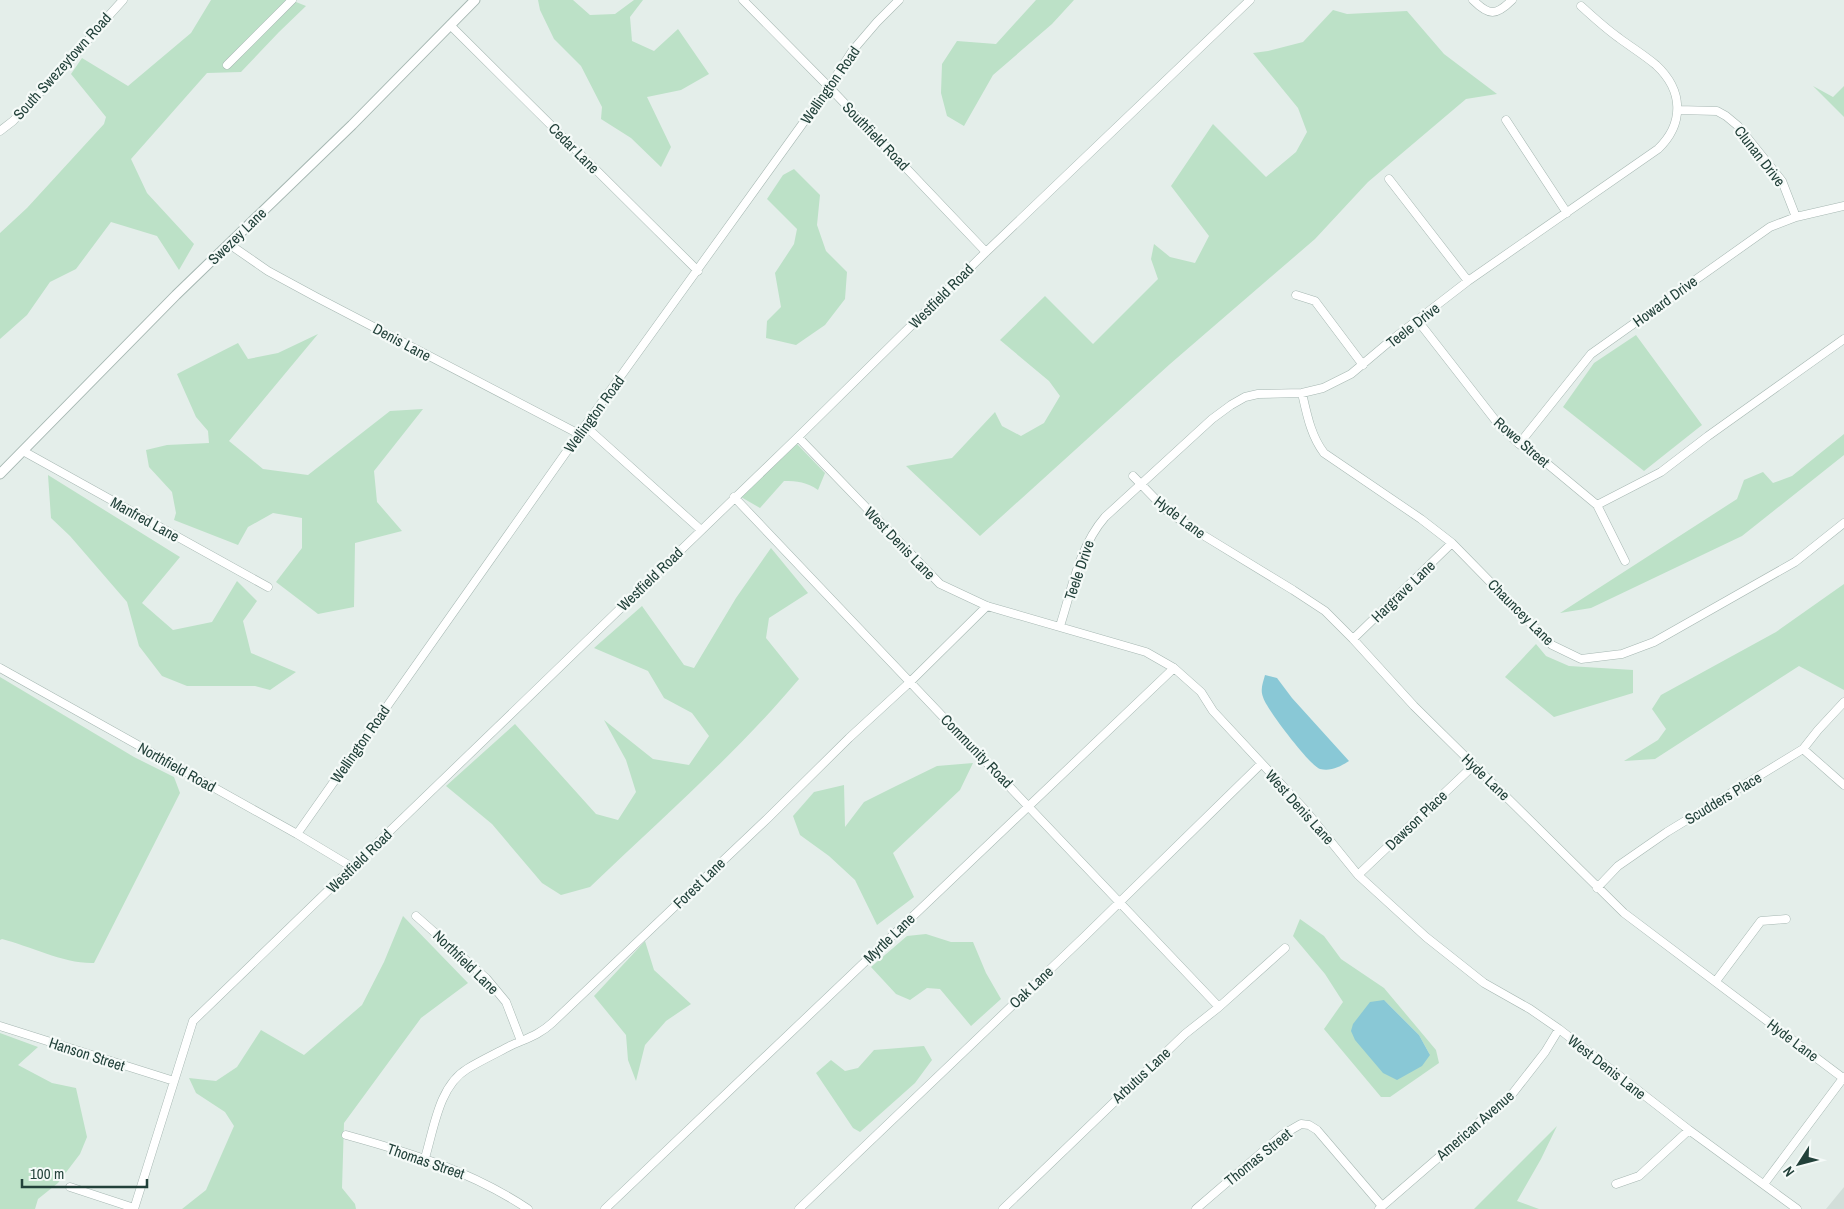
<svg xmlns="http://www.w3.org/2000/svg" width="1844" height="1209" font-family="'Archivo Narrow',sans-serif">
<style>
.built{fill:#d2ded9}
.green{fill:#bce1c7;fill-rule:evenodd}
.water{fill:#89c8d6}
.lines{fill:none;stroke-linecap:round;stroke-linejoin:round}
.minor-casing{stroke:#a6b7b2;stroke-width:9}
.tertiary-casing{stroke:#a6b7b2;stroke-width:11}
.minor{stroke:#fff;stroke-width:8}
.tertiary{stroke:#fff;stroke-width:9}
.labels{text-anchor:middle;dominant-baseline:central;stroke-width:4.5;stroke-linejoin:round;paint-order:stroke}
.street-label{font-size:15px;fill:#22413a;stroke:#f5faf8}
</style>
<rect width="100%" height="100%" fill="#e4eeea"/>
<!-- built -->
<path class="built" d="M1844,1187V1209H1826Z"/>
<!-- green -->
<path class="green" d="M211,0H291L306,6L279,32L241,72L207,73L131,159L147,193L194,244L179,270L157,236L111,222L76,269L50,282L27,315L0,339V233L27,208L104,124L106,117L71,74L82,58L128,86L191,33Z
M538,0H573L590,15L615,14L634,0H643L630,17L632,41L654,51L678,29L709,74L681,90L647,97L671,147L661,167L631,138L601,119L602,107L581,66L554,39L540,10Z
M1036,0H1074L1052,24L993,75L964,126L947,116L941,93L942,64L957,41L996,44Z
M1333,10L1347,14L1407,11L1444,54L1497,94L1466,99L1368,182L1315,239L1170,364L980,536L906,466L952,458L995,412L1002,426L1021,436L1044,423L1060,396L1049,381L1000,340L1045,296L1093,344L1158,279L1151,259L1154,244L1170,257L1195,263L1209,236L1171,186L1213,124L1266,177L1296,152L1307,132L1298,108L1253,53L1268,51L1303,42Z
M1813,86L1833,97L1844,86V117Z
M794,169L820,195L817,225L826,251L847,272L845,299L825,325L796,345L766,338L767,321L781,307L775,273L794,244L797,229L767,199L783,175Z
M318,334L229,441L263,469L308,475L390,411L423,409L374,471L377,502L402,531L355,543L354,607L318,614L276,582L302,548V518L273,513L248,527L238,545L174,520L176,513L172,492L149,467L146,450L167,445L209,443L208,431L196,417L177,374L238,343L248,359L278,353Z
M1636,335L1702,425L1644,471L1563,407L1594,363Z
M1844,434V455L1742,536L1591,608L1560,613L1737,499L1744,480L1763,472L1773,483L1792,476Z
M797,444L825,473L818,490C807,482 797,481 784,481L760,508L741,497Z
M48,475L180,557L142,603L173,630L212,622L237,581L257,601L243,621L251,653L296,672L270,690L255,686H187L162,676L139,646L127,602L70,536L51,518Z
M771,548L808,593L769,618L766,638L799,679C736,754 661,819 590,887L561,895L542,883L492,824L446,786L515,724L596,814L618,820L636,792L626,760L604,720L653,759L689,765L709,736L692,713L664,698L648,671L594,648L642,606L684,665L694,668L736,598Z
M1844,584V690L1799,666L1655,759L1624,761L1658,740L1666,729L1652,709L1661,695L1776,632Z
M1536,644L1546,656L1569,666L1633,670V693L1554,717L1505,677Z
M0,677L134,757L174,777L180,793L94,963C64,964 30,946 2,939L0,940Z
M973,763L960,790L893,853L914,897L877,925L855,880L829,856L800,835L793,816L814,792L844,785L845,827L864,802L892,788L937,766Z
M403,916L468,983L421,1018L344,1123L342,1188L355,1204L356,1209H182L206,1190L234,1126L225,1112L196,1093L189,1078L216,1081L237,1067L261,1030L304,1055L362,1005L384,962Z
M1300,919L1324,936L1341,959L1384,988L1436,1050L1439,1063L1390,1097H1381L1324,1029L1343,1002L1325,974L1293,936ZM1384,1000L1419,1035L1430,1055Z
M926,934L951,942H973L986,973L1001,999L971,1026L940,989L927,988L910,1000L896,994L871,967L907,936Z
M645,941L654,970L691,1004L666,1021L645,1045L636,1081L628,1060L626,1035L594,996Z
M0,1033L38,1047L18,1065L52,1083L76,1088L87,1137L80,1154L58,1183L38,1199L35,1209H0Z
M924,1046L932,1060L915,1083L860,1132L853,1128L816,1073L831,1060L845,1071L858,1068L874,1050Z
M1557,1126L1541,1159L1517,1201L1539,1209H1474Z"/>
<!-- water -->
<path class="water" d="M1265,675L1277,678L1292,698L1349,761C1341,766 1331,772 1320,769C1311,767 1265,707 1263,697C1260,689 1263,683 1265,675Z
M1384,1000L1419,1035L1430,1055L1422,1066L1397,1080L1383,1073L1355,1040L1351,1031L1353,1024L1370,1002Z"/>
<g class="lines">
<defs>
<path id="minor" d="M743,0L829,87L986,252
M1473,0C1489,16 1496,16 1512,0
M450,25L698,271
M227,65L292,0
M1678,110L1717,111L1726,116L1738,126L1782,181L1796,217
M1506,120L1567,213
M0,131L13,121L83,47L94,32L123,0
M1389,179L1468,281
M229,244L268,271L316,297L579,434
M1296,295L1315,301L1363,365
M1418,321L1499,425L1519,444L1544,461L1597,505L1625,561
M1302,393C1307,415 1311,436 1324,453L1421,519L1452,543L1552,645L1581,659L1622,654L1654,642L1795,562L1844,523
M585,426L701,530
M798,437L940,584L987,606L1146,652L1174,668L1201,692L1213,711L1306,811L1358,875L1426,937L1484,983L1530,1009L1559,1029L1689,1130L1797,1209
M1519,444L1591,354L1770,227L1796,217L1844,206
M23,451L268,587
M1133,476L1167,511L1198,532L1293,590L1325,611L1353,639L1414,706L1624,913L1843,1078
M734,497L1219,1007
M1597,505L1661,472L1708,436L1844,339
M1060,626C1072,589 1079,547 1105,517L1212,419L1231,405L1245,397L1258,394L1302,393L1323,388L1351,374L1389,342L1468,281L1658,149C1685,123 1683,90 1656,65C1644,55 1631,47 1619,38C1605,28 1593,17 1581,6
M1353,639L1452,543
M0,668L297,834L352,867
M1803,749L1844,785
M297,834L579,434L829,87L853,50L877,22L899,0
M1358,875L1474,765
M1597,888L1618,866L1667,832L1803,749L1818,730L1844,702
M416,916L486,978L506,1002L521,1041
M1716,981L1761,921L1786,919
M0,1026L174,1081
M346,1135C411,1153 471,1171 528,1209
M425,1158C434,1128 439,1086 467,1069C480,1061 495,1054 508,1047C524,1039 538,1036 552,1023L768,818L849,738L910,682L987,606
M1616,1184L1639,1176L1689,1130
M1764,1184L1844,1077
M70,1187L134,1208
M134,1209L193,1021L798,437L986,252L1250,0
M605,1209L1174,668
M799,1209L1085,936L1261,764
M1003,1209L1185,1034L1219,1007L1285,948
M1196,1209L1282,1135L1301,1124L1309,1125L1317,1130L1382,1206
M1379,1209L1513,1093L1545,1052L1559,1029"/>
<path id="tertiary" d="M0,474L176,295L352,125L475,0"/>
</defs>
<!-- minor casing -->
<use href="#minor" class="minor-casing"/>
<!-- tertiary casing -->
<use href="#tertiary" class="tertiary-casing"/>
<!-- minor -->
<use href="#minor" class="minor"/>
<!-- tertiary -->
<use href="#tertiary" class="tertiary"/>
</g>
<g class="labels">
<!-- street labels -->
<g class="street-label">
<text transform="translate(62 66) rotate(-48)">South Swezeytown Road</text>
<text transform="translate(830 85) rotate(-55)">Wellington Road</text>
<text transform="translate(876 136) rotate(46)">Southfield Road</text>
<text transform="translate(574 148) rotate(45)">Cedar Lane</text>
<text transform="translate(1760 156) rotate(52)">Clunan Drive</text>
<text transform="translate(237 236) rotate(-44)">Swezey Lane</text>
<text transform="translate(941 296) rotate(-45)">Westfield Road</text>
<text transform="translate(1665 301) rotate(-36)">Howard Drive</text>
<text transform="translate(1413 325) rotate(-38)">Teele Drive</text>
<text transform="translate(402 342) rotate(28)">Denis Lane</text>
<text transform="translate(594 414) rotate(-54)">Wellington Road</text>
<text transform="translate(1522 442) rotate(41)">Rowe Street</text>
<text transform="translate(1180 517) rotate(37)">Hyde Lane</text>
<text transform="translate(145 519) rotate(29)">Manfred Lane</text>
<text transform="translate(900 543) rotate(46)">West Denis Lane</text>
<text transform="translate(1079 570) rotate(-71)">Teele Drive</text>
<text transform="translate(650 579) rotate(-44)">Westfield Road</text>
<text transform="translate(1403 591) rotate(-44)">Hargrave Lane</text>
<text transform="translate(1521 612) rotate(45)">Chauncey Lane</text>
<text transform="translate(360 744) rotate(-55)">Wellington Road</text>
<text transform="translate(977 751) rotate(46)">Community Road</text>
<text transform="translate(177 767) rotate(29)">Northfield Road</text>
<text transform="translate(1486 777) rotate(44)">Hyde Lane</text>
<text transform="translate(1723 798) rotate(-31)">Scudders Place</text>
<text transform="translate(1300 807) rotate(48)">West Denis Lane</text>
<text transform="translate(1416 820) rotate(-44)">Dawson Place</text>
<text transform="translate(359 861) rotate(-44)">Westfield Road</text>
<text transform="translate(699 883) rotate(-44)">Forest Lane</text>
<text transform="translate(889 938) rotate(-44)">Myrtle Lane</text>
<text transform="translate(466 962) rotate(44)">Northfield Lane</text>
<text transform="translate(1031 987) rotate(-43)">Oak Lane</text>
<text transform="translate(1793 1040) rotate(37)">Hyde Lane</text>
<text transform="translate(87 1054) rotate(18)">Hanson Street</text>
<text transform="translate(1607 1067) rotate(38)">West Denis Lane</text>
<text transform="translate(1141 1075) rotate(-43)">Arbutus Lane</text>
<text transform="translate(1475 1125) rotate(-41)">American Avenue</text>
<text transform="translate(1258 1157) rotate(-39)">Thomas Street</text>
<text transform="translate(426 1161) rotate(19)">Thomas Street</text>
</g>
</g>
<!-- north arrow -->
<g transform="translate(1799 1164) rotate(234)" stroke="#f5faf8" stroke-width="4" paint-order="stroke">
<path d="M0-4L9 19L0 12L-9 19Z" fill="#22413a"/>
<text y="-8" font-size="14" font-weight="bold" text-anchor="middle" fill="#22413a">N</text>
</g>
<!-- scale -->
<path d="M22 1179v8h125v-8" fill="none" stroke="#22413a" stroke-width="2.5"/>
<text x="30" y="1179" font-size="15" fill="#22413a" stroke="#f5faf8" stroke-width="4" paint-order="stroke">100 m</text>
</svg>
